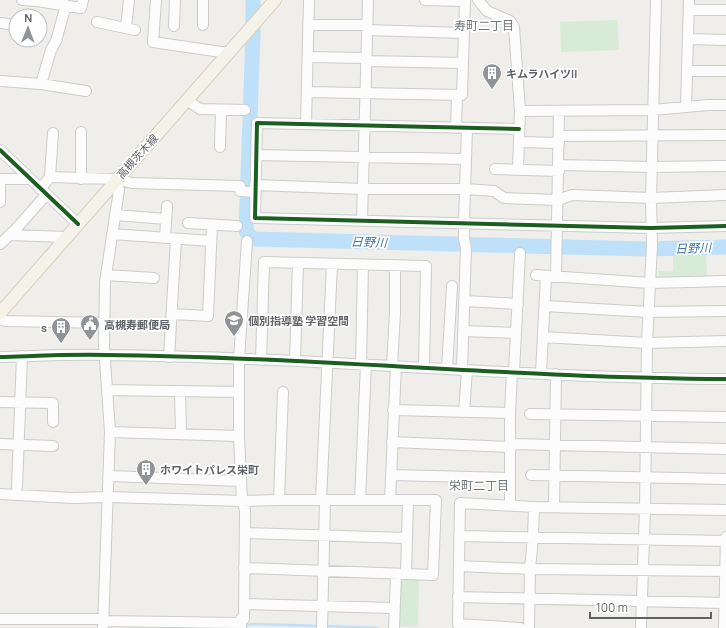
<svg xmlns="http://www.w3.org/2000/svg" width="726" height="628" font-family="Manrope,'Noto Sans JP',sans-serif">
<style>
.green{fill:#d8ebd6}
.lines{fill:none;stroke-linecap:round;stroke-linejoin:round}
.stream{stroke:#bfe0f9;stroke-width:2.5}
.river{stroke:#bfe0f9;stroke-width:15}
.minor-casing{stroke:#cbcccc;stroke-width:12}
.major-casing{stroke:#d7ceb8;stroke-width:14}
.minor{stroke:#fdfcfc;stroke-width:10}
.major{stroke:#f4f2e9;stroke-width:12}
.cycleway-casing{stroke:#fff;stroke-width:6}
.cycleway{stroke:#1b5e20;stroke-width:4}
.labels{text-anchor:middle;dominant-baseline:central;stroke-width:3.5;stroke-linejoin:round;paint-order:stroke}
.poi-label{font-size:11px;font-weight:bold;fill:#5f6368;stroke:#fff;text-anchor:start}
.street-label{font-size:11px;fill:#5f6368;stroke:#fff}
.neighbourhood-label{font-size:12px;fill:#70757a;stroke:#fff}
.water-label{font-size:12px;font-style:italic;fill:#4174aa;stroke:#fff}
</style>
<rect width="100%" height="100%" fill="#efeeea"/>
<!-- green -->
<path class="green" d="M617,20L619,50L561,52L560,22Z
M673,255H706L707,277L656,280L654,276H658V271H673Z
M399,577H419L418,627L397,626Z"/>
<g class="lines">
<!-- stream -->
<path class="stream" d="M244,625L254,624L320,626
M325,626L378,628"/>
<!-- river -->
<path class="river" d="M253,0V34L246,231L250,236L254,239L646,249L726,247"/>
<defs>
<path id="minor" d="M22,0L37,1L81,8L83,0
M156,0L153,42L228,53
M425,0L465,1
M478,0L487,11L510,21L514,27L520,111L518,169
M689,10H726
M97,22L135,30
M0,23L16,25
M203,25V0
M308,25H367
M174,26L175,0
M126,28L129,0
M367,30L464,33
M688,39L726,40
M308,57L366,58
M366,61L463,63
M687,71H726
M0,81L41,84L86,91
M41,84L51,50L56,41L66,5
M307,92L462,95L465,0
M187,100L200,109L245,110
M686,107L689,0
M520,111L653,110L708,105H726
M306,123L309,0
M456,128L457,95
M519,129L257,123L255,218L651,228L726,226
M559,136L726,135
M520,142L559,143
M220,147L221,110
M0,150L78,224
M256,155L466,159
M559,165L652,167L726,166
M495,169L559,171
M50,177L53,133
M0,179H30
M81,179V132
M255,185L363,189H465L494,191L504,198L558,200L572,195L651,198L726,195
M40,189L50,177L116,179L132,183L240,186V191L255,192
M0,202V179
M115,215L166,219
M362,220L368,0
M188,223L237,226
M112,234L211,241
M10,235L66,237
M165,238L167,206
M0,244L15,230L46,195
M106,275L154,278
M536,275L650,283L726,281
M556,276L559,111
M465,301L518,304
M545,306L648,312L726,311
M172,314L208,316L212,225
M0,319L6,321L104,323
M464,331L516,333
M543,337L647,343L726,341
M0,357C35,356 71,354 106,355C313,357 519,378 726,379
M169,357L176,239
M261,360L264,262L426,266L424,367
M295,361L298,263
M361,364L363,265
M392,366L395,313V266
M447,369L452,286
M462,369L466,248L464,239V222L467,128
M514,372L520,253
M541,373L546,276
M108,390L239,392
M180,391L181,434
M0,402L53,403V422
M393,410L510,413
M464,412L467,370
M530,414L726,417
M110,432L239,436
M392,442L510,447
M0,444L53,446
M510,444L726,449
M391,475L510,478
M531,475L726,479
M109,476L241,481
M17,487L22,356
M0,494L72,498L108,497L242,501L279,500H436L433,575L244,568
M279,500L283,392
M321,500L332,264
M360,500L366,364
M390,500L396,366
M510,505V413L512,372
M554,507L556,374
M245,533L407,538
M459,536L726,541
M459,566L530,569L725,571
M406,574L408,501
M458,597L725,603
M244,604L394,608
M0,619H103
M103,621L241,623
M103,628L110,432L104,346L105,282L119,190L116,179
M241,628V619H244L245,510L242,501L239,436V359L247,241
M322,628L325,501
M394,628L396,574
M520,628L458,624L460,503L534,507L726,510
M529,628L530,569L533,537L534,507
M641,628L645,508L647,343L652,245L651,198L656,0
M724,628L726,537"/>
<path id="major" d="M0,313L275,0"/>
</defs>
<!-- minor casing -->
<use href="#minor" class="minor-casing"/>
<!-- major casing -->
<use href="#major" class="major-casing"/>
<!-- minor -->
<use href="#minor" class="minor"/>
<!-- major -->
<use href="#major" class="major"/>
<defs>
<path id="cycleway" d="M519,129L257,123L255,218L651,228L726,226
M0,150L78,224
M0,357C35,356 71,354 106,355C313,357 519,378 726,379"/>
</defs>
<!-- cycleway casing -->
<use href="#cycleway" class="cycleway-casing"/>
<!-- cycleway -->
<use href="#cycleway" class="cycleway"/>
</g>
<!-- icons -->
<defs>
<symbol id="building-pin" viewBox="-11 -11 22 30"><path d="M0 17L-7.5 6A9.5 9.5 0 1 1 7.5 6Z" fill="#919496" stroke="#fff"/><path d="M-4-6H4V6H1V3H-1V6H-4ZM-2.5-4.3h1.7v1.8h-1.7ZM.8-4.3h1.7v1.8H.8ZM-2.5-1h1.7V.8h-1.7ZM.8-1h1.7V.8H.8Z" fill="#fff"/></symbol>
<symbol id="school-pin" viewBox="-11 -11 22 30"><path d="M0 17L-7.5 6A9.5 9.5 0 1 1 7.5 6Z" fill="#919496" stroke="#fff"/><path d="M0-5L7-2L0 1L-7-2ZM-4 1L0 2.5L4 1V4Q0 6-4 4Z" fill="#fff"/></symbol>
<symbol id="civic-pin" viewBox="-11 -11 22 30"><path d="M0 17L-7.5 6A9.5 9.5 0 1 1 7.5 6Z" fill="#919496" stroke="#fff"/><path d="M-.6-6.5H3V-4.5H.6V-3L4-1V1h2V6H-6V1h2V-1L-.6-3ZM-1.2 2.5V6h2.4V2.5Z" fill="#fff"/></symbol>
</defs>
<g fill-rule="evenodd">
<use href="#building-pin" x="481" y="62" width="22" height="30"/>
<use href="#school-pin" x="223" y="309" width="22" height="30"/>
<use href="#civic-pin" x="79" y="313" width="22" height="30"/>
<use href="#building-pin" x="50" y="316" width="22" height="30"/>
<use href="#building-pin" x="135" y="458" width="22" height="30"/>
</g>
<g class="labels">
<!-- poi labels -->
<g class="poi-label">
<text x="506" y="73">キムラハイツII</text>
<text x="248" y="320">個別指導塾 学習空間</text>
<text x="104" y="324">高槻寿郵便局</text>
<text x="47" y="327" text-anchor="end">s</text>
<text x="160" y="469">ホワイトパレス栄町</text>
</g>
<!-- street labels -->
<g class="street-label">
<text transform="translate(137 156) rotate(-48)">高槻茨木線</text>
</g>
<!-- neighbourhood labels -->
<g class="neighbourhood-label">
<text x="484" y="25">寿町二丁目</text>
<text x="479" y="485">栄町二丁目</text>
</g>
<!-- water labels -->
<g class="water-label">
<text transform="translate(369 242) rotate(2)">日野川</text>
<text transform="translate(693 248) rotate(-2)">日野川</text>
</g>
</g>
<!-- north arrow -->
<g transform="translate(28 28) rotate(1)"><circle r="19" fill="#ffffff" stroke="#bfc1c3"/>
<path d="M0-3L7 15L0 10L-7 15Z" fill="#919496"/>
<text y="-6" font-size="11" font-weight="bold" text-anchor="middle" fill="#5f6368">N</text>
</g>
<!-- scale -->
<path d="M590 612v6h121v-6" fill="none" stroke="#5f6368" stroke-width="2"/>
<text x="596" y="612" font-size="12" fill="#5f6368" stroke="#ffffff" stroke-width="3" paint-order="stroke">100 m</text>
</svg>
